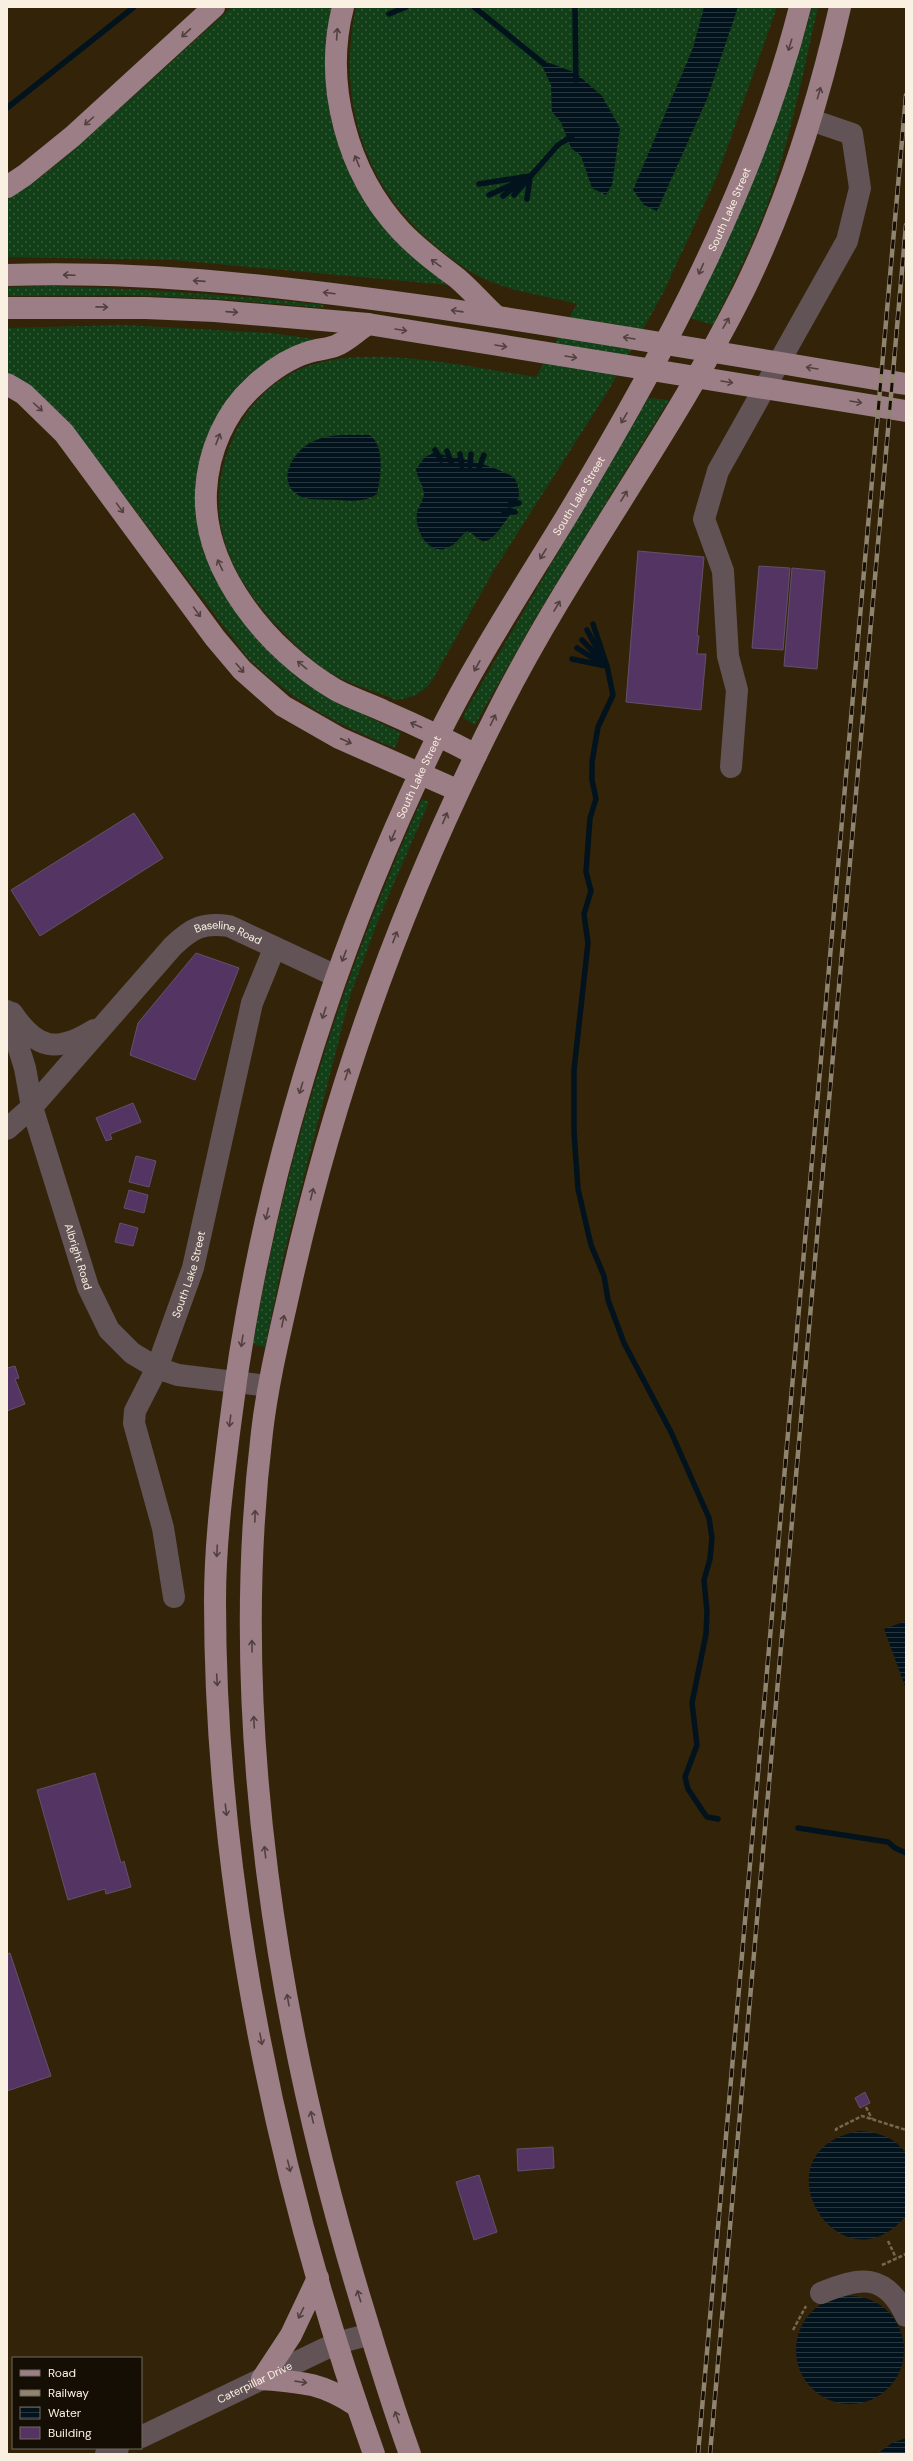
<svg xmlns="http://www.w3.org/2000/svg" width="913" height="2461" font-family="'DM Sans',sans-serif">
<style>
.grass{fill:url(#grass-dots)}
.water{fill:url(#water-rules)}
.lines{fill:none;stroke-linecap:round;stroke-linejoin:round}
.stream{stroke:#02131e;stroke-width:5.5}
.building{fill:#543463;stroke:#62516b}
.path{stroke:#756750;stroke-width:2.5;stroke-dasharray:4 2;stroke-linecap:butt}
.minor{stroke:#625357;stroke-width:22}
.major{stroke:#9c7e86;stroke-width:22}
.rail-casing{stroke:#91846f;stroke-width:4.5}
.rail{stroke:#150e05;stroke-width:3;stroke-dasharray:9;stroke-linecap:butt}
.oneway{stroke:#52403f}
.labels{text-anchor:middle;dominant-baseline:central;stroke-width:3;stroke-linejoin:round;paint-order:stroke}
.street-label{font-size:11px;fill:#faf0e1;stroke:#150e05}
</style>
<defs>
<pattern id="grass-dots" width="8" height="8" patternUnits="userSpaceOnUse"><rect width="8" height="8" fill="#123f17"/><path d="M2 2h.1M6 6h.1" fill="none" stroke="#355b38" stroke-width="1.8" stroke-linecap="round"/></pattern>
<pattern id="water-rules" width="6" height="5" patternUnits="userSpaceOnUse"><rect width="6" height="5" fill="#02131e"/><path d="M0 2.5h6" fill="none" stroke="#28363e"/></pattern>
</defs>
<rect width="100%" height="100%" fill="#332409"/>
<!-- grass -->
<path class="grass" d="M232,7H332C331,38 328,70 329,101C329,117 335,134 340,149C363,214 397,241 448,285L174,260L7,257V200L42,176L67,156Z
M356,7H777L716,179L661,297L608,391L494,570L433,679C423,694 411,699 393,700L392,698C371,690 349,684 329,672C310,660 295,645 280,629C228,575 201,513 232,440C245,408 272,380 305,367C371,343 467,367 536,377L577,304C548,296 518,293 489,281C472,274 457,263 443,252C365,192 336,102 356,7Z
M812,7H818C804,68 792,131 772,191C757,237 734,281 713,325L691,318C739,217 783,116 812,7Z
M53,286C144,289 234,295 324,305V308L220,299L127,295L7,296V287Z
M124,325L270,333L315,339L296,346L220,413L207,437L200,456L196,493L198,530L218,584L249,628L332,699L401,733L395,748C337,724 294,702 248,658L64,417L45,400L7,372V328Z
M648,398L669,400L537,615L475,725L463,718L465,712Z
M422,799L429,802L379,918L350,996L284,1255L265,1347L253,1344C286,1153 343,975 422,799Z"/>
<!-- water -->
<path class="water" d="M704,7H738L707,99L657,211L644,205L633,190L693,48Z
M539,59L576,73L602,96L620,128L612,185L606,195L592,188L581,156L571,148L561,122L552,112L551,85Z
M354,435H370C385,447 381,476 377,494C366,502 352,501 339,500C329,499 312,501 302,497C273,484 293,450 314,441C327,435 341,435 354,435Z
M433,453C457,458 479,461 501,471C505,473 512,475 514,478C518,482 519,490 519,496C517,505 495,541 485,541C479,542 474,533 467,531C461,535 457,543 451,546C430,559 414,531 417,513C418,507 424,500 424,493C423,485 417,477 416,469L425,457Z
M906,1621V1689L884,1629Z
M859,2131C878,2132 894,2137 906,2153V2216C839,2295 752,2151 859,2131Z
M796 2350a54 54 0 1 1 108 0a54 54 0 1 1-108 0Z
M906,2438V2454H877L892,2443Z"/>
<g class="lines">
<!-- stream -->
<path class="stream" d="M474,7L544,64
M575,7L576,80
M389,14L406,7
M7,108L134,7
M479,184L530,176
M489,195L522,180
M514,195L558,145L572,136
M503,196L518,184
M527,199L530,177
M435,450L441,460
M447,451L451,462
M460,454L462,466
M470,466L471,454
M479,468L484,455
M509,505L519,503
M504,512H515
M593,624L606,663
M587,630L601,656
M582,640L607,666L613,695L598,727L592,762V780L596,799L590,818L586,872L591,891L584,914L588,943L574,1070V1132L578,1189L591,1245L604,1276L608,1300L624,1343L671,1432L709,1518L712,1538L710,1559L704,1580L707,1612L706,1634L692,1703L697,1745L685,1777L688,1789L702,1810L707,1817L718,1819
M577,648L601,663
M572,659L606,666
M798,1828L888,1842L895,1848L906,1853"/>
</g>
<!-- building -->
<path class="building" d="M638,551L704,557L697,635L699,636L697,654H706L701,710L626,702Z
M759,566L790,568L783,650L752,648Z
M792,568L825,571L817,669L784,666Z
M134,813L163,858L40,936L11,890Z
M196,953L239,968L195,1080L130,1055L138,1023Z
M133,1103L141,1122L110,1134L112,1139L106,1141L96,1118Z
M136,1156L156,1161L149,1187L129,1182Z
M129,1190L148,1195L144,1213L124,1208Z
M120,1223L138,1228L133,1246L115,1242Z
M15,1366L19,1378L15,1379L25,1404L7,1411V1368Z
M95,1773L121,1863L124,1861L131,1887L106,1894L105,1889L68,1900L37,1790Z
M10,1953L51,2076L7,2091V1954Z
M865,2092L870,2103L860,2108L855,2098Z
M553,2147L554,2168L518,2171L517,2149Z
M479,2175L497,2232L474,2240L456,2182Z"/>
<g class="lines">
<!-- path -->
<path class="path" d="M866,2107L872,2119
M836,2131V2129L862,2116L906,2130
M888,2241L896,2258
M882,2265L906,2254
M793,2330L806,2306"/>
<!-- minor -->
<g class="minor">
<path d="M731,767L737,690L728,656L723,571L704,519L718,471L847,241L860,188L852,134L811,120"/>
<path id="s1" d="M7,1011L25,1068L32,1107L88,1287L109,1330L132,1353L157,1368L178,1375L268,1386"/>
<path d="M12,1013C37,1050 57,1053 94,1030"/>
<path id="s2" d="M7,1129L32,1107L173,946C192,928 203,922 229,926L336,976"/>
<path id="s3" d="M174,1597L163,1528L134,1423L135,1411L157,1368L193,1268L252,1003L274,949"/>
<path d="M821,2293C860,2277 885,2272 906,2316"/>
<path id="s4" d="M141,2437L318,2352L337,2343L371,2334"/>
<path d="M106,2454L118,2448"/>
</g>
<!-- major -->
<g class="major">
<path d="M343,7C323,84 347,173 401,231C418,249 437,263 457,278C471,290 483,304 496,316"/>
<path d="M7,187L25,175L73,136L214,7"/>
<path d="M7,275C151,270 296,288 438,308C595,331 750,358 906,384"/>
<path d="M7,308H146L215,311L368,324L906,411"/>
<path d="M368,324C357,331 346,342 335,346C327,349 318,349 309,352C289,358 269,372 254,386C225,412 208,452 206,491C202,571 269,651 336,690C351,698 369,704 384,711C416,725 446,739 476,755"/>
<path d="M7,384L24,394L64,433L215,638L242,670L283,706L339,738L457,790"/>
<path d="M318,2278L291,2335L262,2379C303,2382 322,2383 357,2406"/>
<path id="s5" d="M374,2454C278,2186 215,1886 215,1601C215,1545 222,1489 229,1433C258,1192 330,956 437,738C475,661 523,588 568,514C663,356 755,186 800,7"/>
<path d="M410,2454C392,2405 377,2355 362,2305C278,2030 227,1720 262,1432C268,1380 281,1329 292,1279C337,1079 407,888 501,705C574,562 672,434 744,290C788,200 818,104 840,7"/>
</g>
<defs>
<path id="rail" d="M698,2454L906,95
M710,2454L906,225"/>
</defs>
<!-- rail casing -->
<use href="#rail" class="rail-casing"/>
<!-- rail -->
<use href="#rail" class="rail"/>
</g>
<!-- one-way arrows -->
<defs><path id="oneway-shaft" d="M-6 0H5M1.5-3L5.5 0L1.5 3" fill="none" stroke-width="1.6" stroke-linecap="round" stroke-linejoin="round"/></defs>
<g class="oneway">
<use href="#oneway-shaft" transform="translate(186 33) rotate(137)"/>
<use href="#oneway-shaft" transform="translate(337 34) rotate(-86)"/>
<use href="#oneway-shaft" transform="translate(790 45) rotate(107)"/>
<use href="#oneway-shaft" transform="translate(819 93) rotate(-74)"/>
<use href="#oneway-shaft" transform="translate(89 121) rotate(138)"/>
<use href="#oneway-shaft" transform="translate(357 161) rotate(-112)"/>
<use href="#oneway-shaft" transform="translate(436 263) rotate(-144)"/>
<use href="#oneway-shaft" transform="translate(701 269) rotate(114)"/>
<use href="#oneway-shaft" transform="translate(69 275) rotate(-178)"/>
<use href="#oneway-shaft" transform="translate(199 281) rotate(-176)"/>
<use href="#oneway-shaft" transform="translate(329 293) rotate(-173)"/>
<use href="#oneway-shaft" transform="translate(102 307) rotate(1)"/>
<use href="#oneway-shaft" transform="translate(457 311) rotate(-172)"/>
<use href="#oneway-shaft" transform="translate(232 312) rotate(4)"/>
<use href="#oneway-shaft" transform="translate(726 323) rotate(-60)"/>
<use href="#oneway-shaft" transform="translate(401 330) rotate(9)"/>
<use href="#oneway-shaft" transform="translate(629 338) rotate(-171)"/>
<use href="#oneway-shaft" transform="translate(501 346) rotate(9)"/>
<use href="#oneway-shaft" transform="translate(571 357) rotate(9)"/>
<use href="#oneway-shaft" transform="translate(812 368) rotate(-171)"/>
<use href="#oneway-shaft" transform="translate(727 382) rotate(9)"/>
<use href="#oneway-shaft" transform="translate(856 402) rotate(9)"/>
<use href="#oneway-shaft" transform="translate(38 407) rotate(42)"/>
<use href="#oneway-shaft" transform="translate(624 418) rotate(120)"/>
<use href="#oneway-shaft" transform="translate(218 439) rotate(-69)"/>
<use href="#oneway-shaft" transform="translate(624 496) rotate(-59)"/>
<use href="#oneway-shaft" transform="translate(120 508) rotate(54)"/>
<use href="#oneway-shaft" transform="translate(543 554) rotate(122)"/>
<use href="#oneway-shaft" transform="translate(220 565) rotate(-115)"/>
<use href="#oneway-shaft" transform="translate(557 606) rotate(-59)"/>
<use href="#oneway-shaft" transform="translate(197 612) rotate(54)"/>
<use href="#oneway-shaft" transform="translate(302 665) rotate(-140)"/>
<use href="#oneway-shaft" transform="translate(477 666) rotate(119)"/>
<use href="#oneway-shaft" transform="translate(240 668) rotate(49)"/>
<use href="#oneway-shaft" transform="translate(493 720) rotate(-64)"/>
<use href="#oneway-shaft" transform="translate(416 725) rotate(-156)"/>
<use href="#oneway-shaft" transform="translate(346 741) rotate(24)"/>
<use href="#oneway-shaft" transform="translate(445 818) rotate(-67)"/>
<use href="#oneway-shaft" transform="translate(393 836) rotate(113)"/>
<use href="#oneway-shaft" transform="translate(395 937) rotate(-69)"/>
<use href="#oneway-shaft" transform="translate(344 956) rotate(111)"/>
<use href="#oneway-shaft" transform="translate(324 1013) rotate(108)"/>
<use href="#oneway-shaft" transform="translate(347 1074) rotate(-71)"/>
<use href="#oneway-shaft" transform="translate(301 1088) rotate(107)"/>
<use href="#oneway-shaft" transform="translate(312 1194) rotate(-76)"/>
<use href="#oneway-shaft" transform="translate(267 1214) rotate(104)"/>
<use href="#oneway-shaft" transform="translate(283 1321) rotate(-78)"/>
<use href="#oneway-shaft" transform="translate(242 1341) rotate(99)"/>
<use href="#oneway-shaft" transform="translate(230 1421) rotate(97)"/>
<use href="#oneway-shaft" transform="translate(255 1516) rotate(-88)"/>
<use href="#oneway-shaft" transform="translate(217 1551) rotate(93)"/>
<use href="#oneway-shaft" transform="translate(252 1646) rotate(-91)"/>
<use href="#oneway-shaft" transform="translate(217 1680) rotate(87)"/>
<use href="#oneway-shaft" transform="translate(254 1722) rotate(-93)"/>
<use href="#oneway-shaft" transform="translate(226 1810) rotate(83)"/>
<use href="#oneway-shaft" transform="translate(265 1852) rotate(-97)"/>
<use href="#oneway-shaft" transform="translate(288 2000) rotate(-100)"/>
<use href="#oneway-shaft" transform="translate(261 2039) rotate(79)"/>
<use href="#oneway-shaft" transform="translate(312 2117) rotate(-103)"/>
<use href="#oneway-shaft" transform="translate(289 2166) rotate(76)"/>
<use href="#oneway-shaft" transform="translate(359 2296) rotate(-107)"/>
<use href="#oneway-shaft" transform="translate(301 2313) rotate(116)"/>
<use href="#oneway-shaft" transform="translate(301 2382) rotate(8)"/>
<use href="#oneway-shaft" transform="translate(397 2417) rotate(-109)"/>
</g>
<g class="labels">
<!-- street labels -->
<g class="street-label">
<text stroke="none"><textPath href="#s5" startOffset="2374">South Lake Street</textPath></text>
<text stroke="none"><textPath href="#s5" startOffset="2050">South Lake Street</textPath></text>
<text stroke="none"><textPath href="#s5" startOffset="1726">South Lake Street</textPath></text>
<text stroke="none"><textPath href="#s2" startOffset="310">Baseline Road</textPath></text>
<text stroke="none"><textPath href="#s1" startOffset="256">Albright Road</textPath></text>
<text stroke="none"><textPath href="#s3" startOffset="338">South Lake Street</textPath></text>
<text stroke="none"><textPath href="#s4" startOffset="126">Caterpillar Drive</textPath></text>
</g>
</g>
<!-- border -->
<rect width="913" height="2461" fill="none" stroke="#faf0e1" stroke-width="16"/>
<!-- legend -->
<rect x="12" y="2357" width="130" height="92" fill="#150e05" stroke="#71685d"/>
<rect x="20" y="2370" width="20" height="6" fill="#9c7e86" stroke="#71685d"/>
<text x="48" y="2377" font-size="12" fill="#faf0e1">Road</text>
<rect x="20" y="2390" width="20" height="6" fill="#91846f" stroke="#71685d"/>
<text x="48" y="2397" font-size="12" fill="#faf0e1">Railway</text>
<rect x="20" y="2407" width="20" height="12" fill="url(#water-rules)" stroke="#71685d"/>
<text x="48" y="2417" font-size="12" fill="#faf0e1">Water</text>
<rect x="20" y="2427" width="20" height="12" fill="#543463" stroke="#71685d"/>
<text x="48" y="2437" font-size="12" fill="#faf0e1">Building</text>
</svg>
